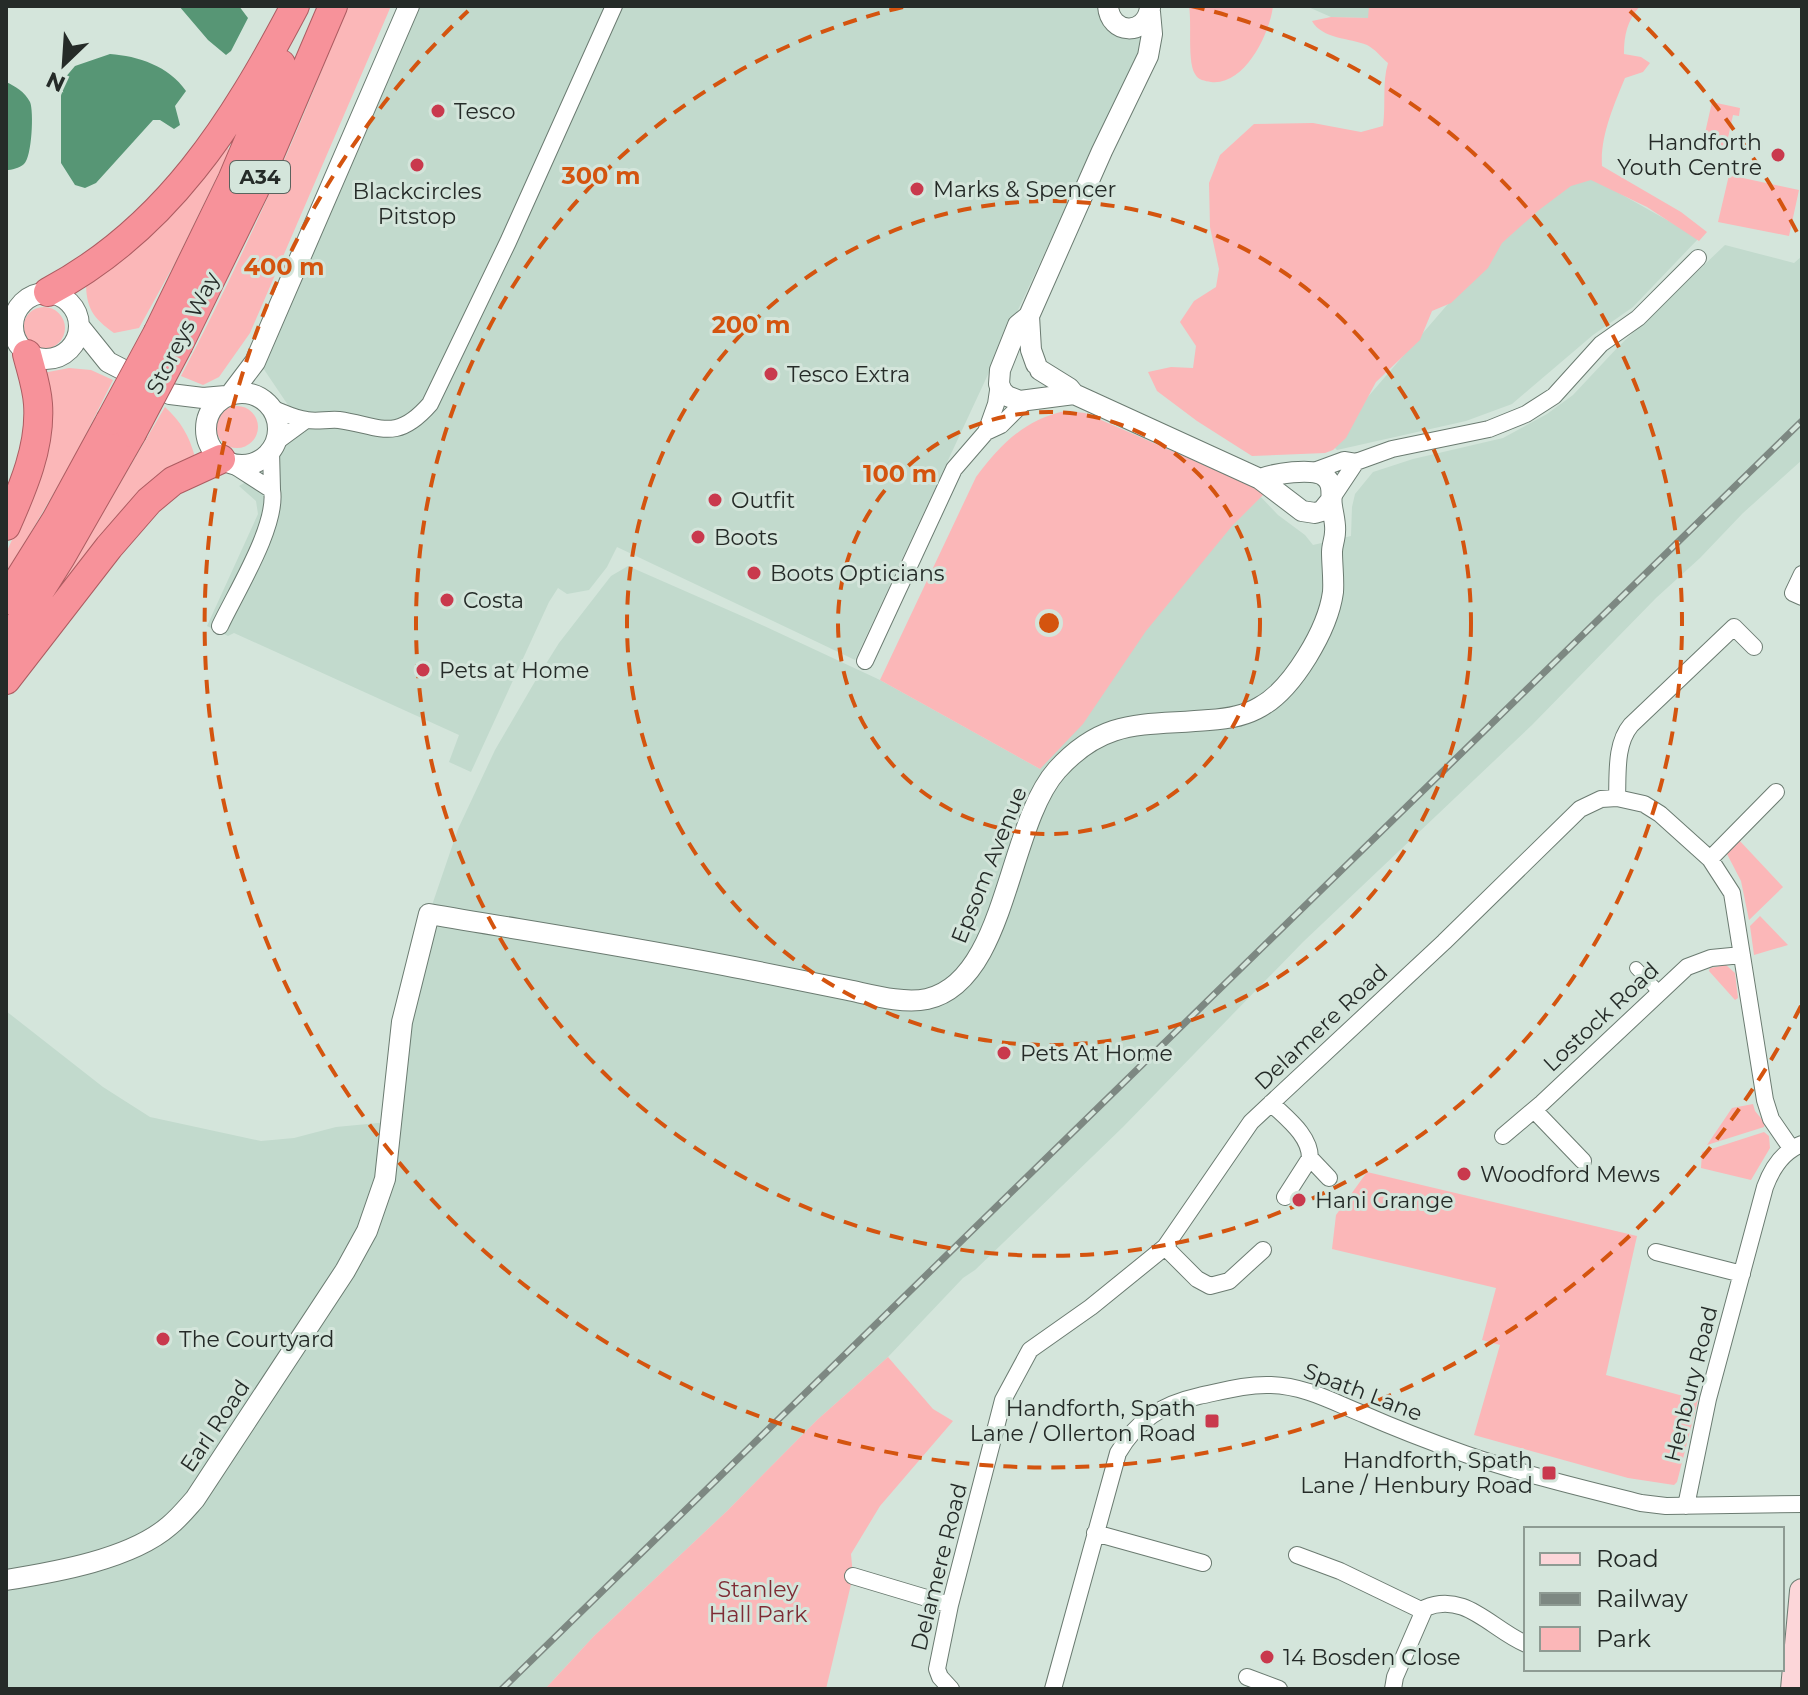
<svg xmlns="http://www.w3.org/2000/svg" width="1808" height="1695" font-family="Montserrat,sans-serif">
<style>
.built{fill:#c2dacd}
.green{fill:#fbb7b8}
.water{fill:#579675}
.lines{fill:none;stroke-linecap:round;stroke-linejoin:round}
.pedestrian-casing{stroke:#6b7b71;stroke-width:14}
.minor-casing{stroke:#6b7b71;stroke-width:18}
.tertiary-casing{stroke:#6b7b71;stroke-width:22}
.secondary-casing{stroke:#6b7b71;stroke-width:26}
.trunk-casing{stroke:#ac5c61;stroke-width:30}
.pedestrian{stroke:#fff;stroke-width:12}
.minor{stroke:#fff;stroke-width:16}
.tertiary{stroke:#fff;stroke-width:20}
.secondary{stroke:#fcd6d9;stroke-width:24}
.trunk{stroke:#f7929a;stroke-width:28}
.rail-casing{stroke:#7d8882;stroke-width:7}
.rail{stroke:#d4e5db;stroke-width:4;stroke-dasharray:12;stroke-linecap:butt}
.trunk-bridge-casing{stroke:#ac5c61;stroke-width:30;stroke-linecap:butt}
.trunk-bridge{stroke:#f7929a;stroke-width:28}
.ring{fill:none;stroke:#d4540f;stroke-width:4;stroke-dasharray:14 10}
.poi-dot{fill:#c9394d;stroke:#d4e5db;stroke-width:3}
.labels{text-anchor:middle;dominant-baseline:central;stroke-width:6;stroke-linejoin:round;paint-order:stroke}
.shield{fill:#d4e5db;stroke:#5a635e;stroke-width:2}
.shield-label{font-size:20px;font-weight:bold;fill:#252b28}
.poi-label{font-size:22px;fill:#252b28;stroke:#d4e5db;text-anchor:start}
.street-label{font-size:22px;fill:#252b28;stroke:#d4e5db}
.park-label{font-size:22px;fill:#7e2c35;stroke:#d4e5db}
.centre{fill:#d4540f;stroke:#d4e5db;stroke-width:4}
.ring-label{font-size:24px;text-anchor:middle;font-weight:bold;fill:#d4540f;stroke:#d4e5db;stroke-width:6;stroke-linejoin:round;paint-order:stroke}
</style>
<rect width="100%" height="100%" fill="#d4e5db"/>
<!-- built -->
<path class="built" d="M419,6H1109V9L1145,27V45L1102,151L1066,207L855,660L617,547L607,567L589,590L567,594L558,588L549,602L471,772L449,762L459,735L234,633L228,636L207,626L258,514L256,501L239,486L274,466L291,438L294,423L288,405L263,368Z
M1306,6H1497L1480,21L1331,17Z
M1578,170L1699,238L1633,307L1593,335L1512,404L1466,421L1337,450L1330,443L1341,428L1504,239Z
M1725,245L1794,263L1802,256V460L1743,513L1700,558L1656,598L1532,725L1303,942L1123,1127L975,1270L963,1278L888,1357L817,1420L727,1511L594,1636L545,1689H6V1011L103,1087L150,1117L261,1141L294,1138L336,1127L399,1121L393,1093L429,914L458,829L495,750L537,678L559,643L611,576L628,566L751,620L880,680L1040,769L1143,622L1259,495L1278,515L1305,535L1313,545L1351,536L1352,507L1355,494L1373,472L1413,459L1503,438L1547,414L1573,395L1618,347Z"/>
<!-- green -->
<path class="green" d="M347,6H391L250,333L219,377L203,385L181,376C245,254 298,134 347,6Z
M1189,6H1273C1270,33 1245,86 1211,82C1205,81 1198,80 1195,74C1187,62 1192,23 1189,6Z
M1369,6H1640C1627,21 1624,35 1624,54L1641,57L1650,63L1643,72L1625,78C1614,105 1600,136 1602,166L1681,212L1707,232L1699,241L1647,207L1591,180L1571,186L1539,210L1502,243L1488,268L1451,303L1432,311L1420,340L1376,382L1346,438L1333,450L1325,453L1252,456L1197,421L1157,391L1148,372L1171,367L1193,368L1196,346L1180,322L1194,301L1216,287L1219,269L1210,227L1209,183L1220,155L1254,124L1313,123L1361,132L1383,126C1386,105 1382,83 1388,63C1381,57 1375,49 1367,45C1350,38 1322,39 1312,21L1331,17L1368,18Z
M1712,102L1740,108L1739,116L1733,115L1726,147L1703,142Z
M228,147L229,152L176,261L139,328L114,333C93,318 86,308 86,282C143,249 187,199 228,147Z
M1729,175L1799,190L1789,236L1718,222Z
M23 328a21 21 0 1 1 42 0a21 21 0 1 1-42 0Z
M69,368L91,370L113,380L73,460L7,573L6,553L36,487L43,373Z
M216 427a21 21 0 1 1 42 0a21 21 0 1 1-42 0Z
M165,407C181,422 189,435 195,457L72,582L61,584Z
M1065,411L1085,413L1266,492L1232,526L1146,631L1083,724L1040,769L880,680L976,477C1000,445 1024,420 1065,411Z
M1739,840L1783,887L1749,920L1741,881L1727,854Z
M1760,916L1788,945L1754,955L1750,926Z
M1726,965L1735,973L1738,998L1735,1000L1709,971L1710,968Z
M1753,1104L1755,1111L1765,1123L1764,1127L1707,1145L1732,1108Z
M1764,1132L1769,1136L1770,1148L1751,1180L1701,1168L1702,1152Z
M1367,1172L1637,1236L1606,1375L1698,1400L1677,1482L1674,1485L1628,1478L1474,1435L1500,1345L1482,1340L1496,1288L1332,1249L1336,1215Z
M888,1357L933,1409L953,1421L880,1506L851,1554L853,1576L826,1689H545L594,1636L727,1511L817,1420Z"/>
<!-- water -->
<path class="water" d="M179,6H239L248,18L231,51L226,55L208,40Z
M110,54C138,56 169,66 186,91L175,106L180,125L174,129L160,120H153L96,183L85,188L75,185L61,163V96L64,79L75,66Z
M6,82C15,86 25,92 30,102C34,111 32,157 24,164C19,168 12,170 6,170Z"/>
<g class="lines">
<defs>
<path id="pedestrian" d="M1636,968L1659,992"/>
<path id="minor" d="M271,408C282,412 295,419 307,420C317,422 328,419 339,420C380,426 396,443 430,404L508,242L614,6
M986,432L996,404L999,384
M276,442L306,420
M230,463L272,490L271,451
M1314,471L1344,460L1356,462L1392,449L1489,429L1526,414L1554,396L1601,344L1638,318L1698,258
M1332,498L1356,462
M1802,574L1793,593L1802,597
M220,626C236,592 278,525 272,490
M865,661L954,469L986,432L1001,425L1026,400
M1617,798C1618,774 1615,744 1631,725L1734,627L1754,647
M1710,859L1776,792
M1271,1103C1286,1118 1310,1135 1310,1158L1285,1197
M1534,1110L1583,1161
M1503,1136L1542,1103L1687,967L1711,958L1742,955
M1310,1158L1329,1178
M1165,1247L1197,1279L1210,1286L1229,1281L1263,1250
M1656,1252L1742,1274
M1686,1506L1708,1399L1765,1187C1772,1168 1783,1151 1802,1144
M1095,1533L1203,1563
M1297,1555L1340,1571L1423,1611
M853,1576L950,1605
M1247,1677L1279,1689
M951,1689L940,1677L937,1669L950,1605L1003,1400L1030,1350L1091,1307L1165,1247L1251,1122L1444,942L1580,809L1601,799L1617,798L1644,804L1660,814L1710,859L1732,893L1765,1100L1771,1119L1791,1148
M1053,1689L1118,1453C1137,1420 1163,1404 1199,1396C1223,1391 1247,1384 1271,1385C1305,1386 1333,1402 1363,1414C1397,1429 1431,1442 1465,1454C1522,1474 1582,1488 1641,1503L1666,1506L1802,1504
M1393,1689L1395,1677L1425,1608C1465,1591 1491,1629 1526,1644"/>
<path id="tertiary" d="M1108,6C1110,35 1146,36 1150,8
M13 326a33 33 0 1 1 66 0a33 33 0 1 1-66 0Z
M1029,316L1018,325L1000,370L999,384L1002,391L1007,396L1020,401L1074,394
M79,326L108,362L170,394L203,398L226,396
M1036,364L1031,350L1029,316L1102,151L1148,56L1152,34L1150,12
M1040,370L1069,388L1074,394L1260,479L1302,511L1315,513L1322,511L1331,500
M206 429a36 36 0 1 1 72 0a36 36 0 1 1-72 0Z
M230,395L255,362L409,6
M6,1580C56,1572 131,1559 169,1526C179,1518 187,1508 195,1499L345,1271L367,1231L385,1179L402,1022L429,914C534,932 639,948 744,969C779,976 813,983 848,990C872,995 903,1004 927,999C1007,981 1007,826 1057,770C1105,717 1144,726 1209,720C1226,719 1245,716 1260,707C1293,689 1328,629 1333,592C1334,579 1332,565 1332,552C1332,545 1335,539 1335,532C1336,524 1333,514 1332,506C1330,495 1335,484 1324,476C1313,467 1273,474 1260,479"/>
<path id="secondary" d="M1793,1689L1802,1591"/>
<path id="trunk" d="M48,292C167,229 234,122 295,6
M158,332L232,180L281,64
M179,344L254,191L333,6
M6,526C23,488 41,446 38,404C37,387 31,370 27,354
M6,600L56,520L110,421
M6,645L61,557L132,433
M6,680L109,547L149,501L173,481L221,459"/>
</defs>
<!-- pedestrian casing -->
<use href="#pedestrian" class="pedestrian-casing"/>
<!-- minor casing -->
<use href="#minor" class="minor-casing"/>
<!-- tertiary casing -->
<use href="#tertiary" class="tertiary-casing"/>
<!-- secondary casing -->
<use href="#secondary" class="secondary-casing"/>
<!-- trunk casing -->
<use href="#trunk" class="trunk-casing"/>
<!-- pedestrian -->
<use href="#pedestrian" class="pedestrian"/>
<!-- minor -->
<use href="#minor" class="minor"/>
<!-- tertiary -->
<use href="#tertiary" class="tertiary"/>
<!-- secondary -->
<use href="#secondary" class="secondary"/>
<!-- trunk -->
<use href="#trunk" class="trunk"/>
<defs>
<path id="rail" d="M502,1689L1802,421"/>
</defs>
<!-- rail casing -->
<use href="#rail" class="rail-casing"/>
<!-- rail -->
<use href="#rail" class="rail"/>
<defs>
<path id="trunk-bridge" d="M110,421L158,332
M132,433L179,344"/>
</defs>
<!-- trunk-bridge casing -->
<use href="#trunk-bridge" class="trunk-bridge-casing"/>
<!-- trunk-bridge -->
<use href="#trunk-bridge" class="trunk-bridge"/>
</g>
<!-- distance rings -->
<g class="ring">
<circle cx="1049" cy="623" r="211"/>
<circle cx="1049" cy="623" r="422"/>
<path d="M1191 6A633 633 0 1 1 907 6"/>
<path d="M1801 1006A844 844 0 1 1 468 11M1630 11A844 844 0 0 1 1801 240"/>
</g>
<!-- markers -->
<g class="poi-dot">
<circle cx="438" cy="111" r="8"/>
<circle cx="1778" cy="155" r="8"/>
<circle cx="417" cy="165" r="8"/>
<circle cx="917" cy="189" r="8"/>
<circle cx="771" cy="374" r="8"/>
<circle cx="715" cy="500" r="8"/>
<circle cx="698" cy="537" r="8"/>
<circle cx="754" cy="573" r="8"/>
<circle cx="447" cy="600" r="8"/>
<circle cx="423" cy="670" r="8"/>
<circle cx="1004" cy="1053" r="8"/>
<circle cx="1464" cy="1174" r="8"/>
<circle cx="1299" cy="1200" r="8"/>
<circle cx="163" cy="1339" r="8"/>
<rect x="1204" y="1413" width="16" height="16" rx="4"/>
<rect x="1541" y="1465" width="16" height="16" rx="4"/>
<circle cx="1267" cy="1657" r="8"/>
</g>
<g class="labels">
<!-- shield labels -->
<rect class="shield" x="230" y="161" width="60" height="32" rx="6"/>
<g class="shield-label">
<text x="260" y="177">A34</text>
</g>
<!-- poi labels -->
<g class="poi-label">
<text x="454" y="111">Tesco</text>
<text x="1762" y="142" text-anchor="end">Handforth<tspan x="1762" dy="25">Youth Centre</tspan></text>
<text x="933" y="189">Marks &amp; Spencer</text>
<text x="417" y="191" text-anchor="middle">Blackcircles<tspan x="417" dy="25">Pitstop</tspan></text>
<text x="787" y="374">Tesco Extra</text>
<text x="731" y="500">Outfit</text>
<text x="714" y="537">Boots</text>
<text x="770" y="573">Boots Opticians</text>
<text x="463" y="600">Costa</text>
<text x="439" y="670">Pets at Home</text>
<text x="1020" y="1053">Pets At Home</text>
<text x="1480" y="1174">Woodford Mews</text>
<text x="1315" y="1200">Hani Grange</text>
<text x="179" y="1339">The Courtyard</text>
<text x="1196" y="1408" text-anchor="end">Handforth, Spath<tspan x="1196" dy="25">Lane / Ollerton Road</tspan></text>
<text x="1533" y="1460" text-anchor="end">Handforth, Spath<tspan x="1533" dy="25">Lane / Henbury Road</tspan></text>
<text x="1283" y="1657">14 Bosden Close</text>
</g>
<!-- street labels -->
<g class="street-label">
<text transform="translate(183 333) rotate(-63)">Storeys Way</text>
<text transform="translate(989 865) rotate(-68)">Epsom Avenue</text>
<text transform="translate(1601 1017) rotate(-43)">Lostock Road</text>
<text transform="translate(1321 1027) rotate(-43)">Delamere Road</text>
<text transform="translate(1691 1384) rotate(-76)">Henbury Road</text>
<text transform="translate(1363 1392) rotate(21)">Spath Lane</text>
<text transform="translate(215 1426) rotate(-56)">Earl Road</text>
<text transform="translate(939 1567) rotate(-76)">Delamere Road</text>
</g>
<!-- park labels -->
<g class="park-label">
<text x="758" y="1589">Stanley<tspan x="758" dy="25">Hall Park</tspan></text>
</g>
</g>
<circle cx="1049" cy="623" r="12" class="centre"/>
<g class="ring-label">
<text x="601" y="184">300 m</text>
<text x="284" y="275">400 m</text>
<text x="751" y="333">200 m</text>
<text x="900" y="482">100 m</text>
</g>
<!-- border -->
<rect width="1808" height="1695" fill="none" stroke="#252b28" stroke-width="16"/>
<!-- legend -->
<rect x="1524" y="1527" width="260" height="144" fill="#d4e5db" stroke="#8e9b93" stroke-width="2"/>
<rect x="1540" y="1553" width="40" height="12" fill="#fcd6d9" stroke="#8e9b93" stroke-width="2"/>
<text x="1596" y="1567" font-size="24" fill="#252b28">Road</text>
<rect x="1540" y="1593" width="40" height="12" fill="#7d8882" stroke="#8e9b93" stroke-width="2"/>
<text x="1596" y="1607" font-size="24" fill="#252b28">Railway</text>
<rect x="1540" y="1627" width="40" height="24" fill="#fbb7b8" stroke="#8e9b93" stroke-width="2"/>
<text x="1596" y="1647" font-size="24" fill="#252b28">Park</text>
<!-- north arrow -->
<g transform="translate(64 64) rotate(205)" stroke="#d4e5db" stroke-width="6" paint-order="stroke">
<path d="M0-6L14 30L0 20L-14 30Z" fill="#252b28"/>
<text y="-12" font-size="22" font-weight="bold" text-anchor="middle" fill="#252b28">N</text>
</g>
</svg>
